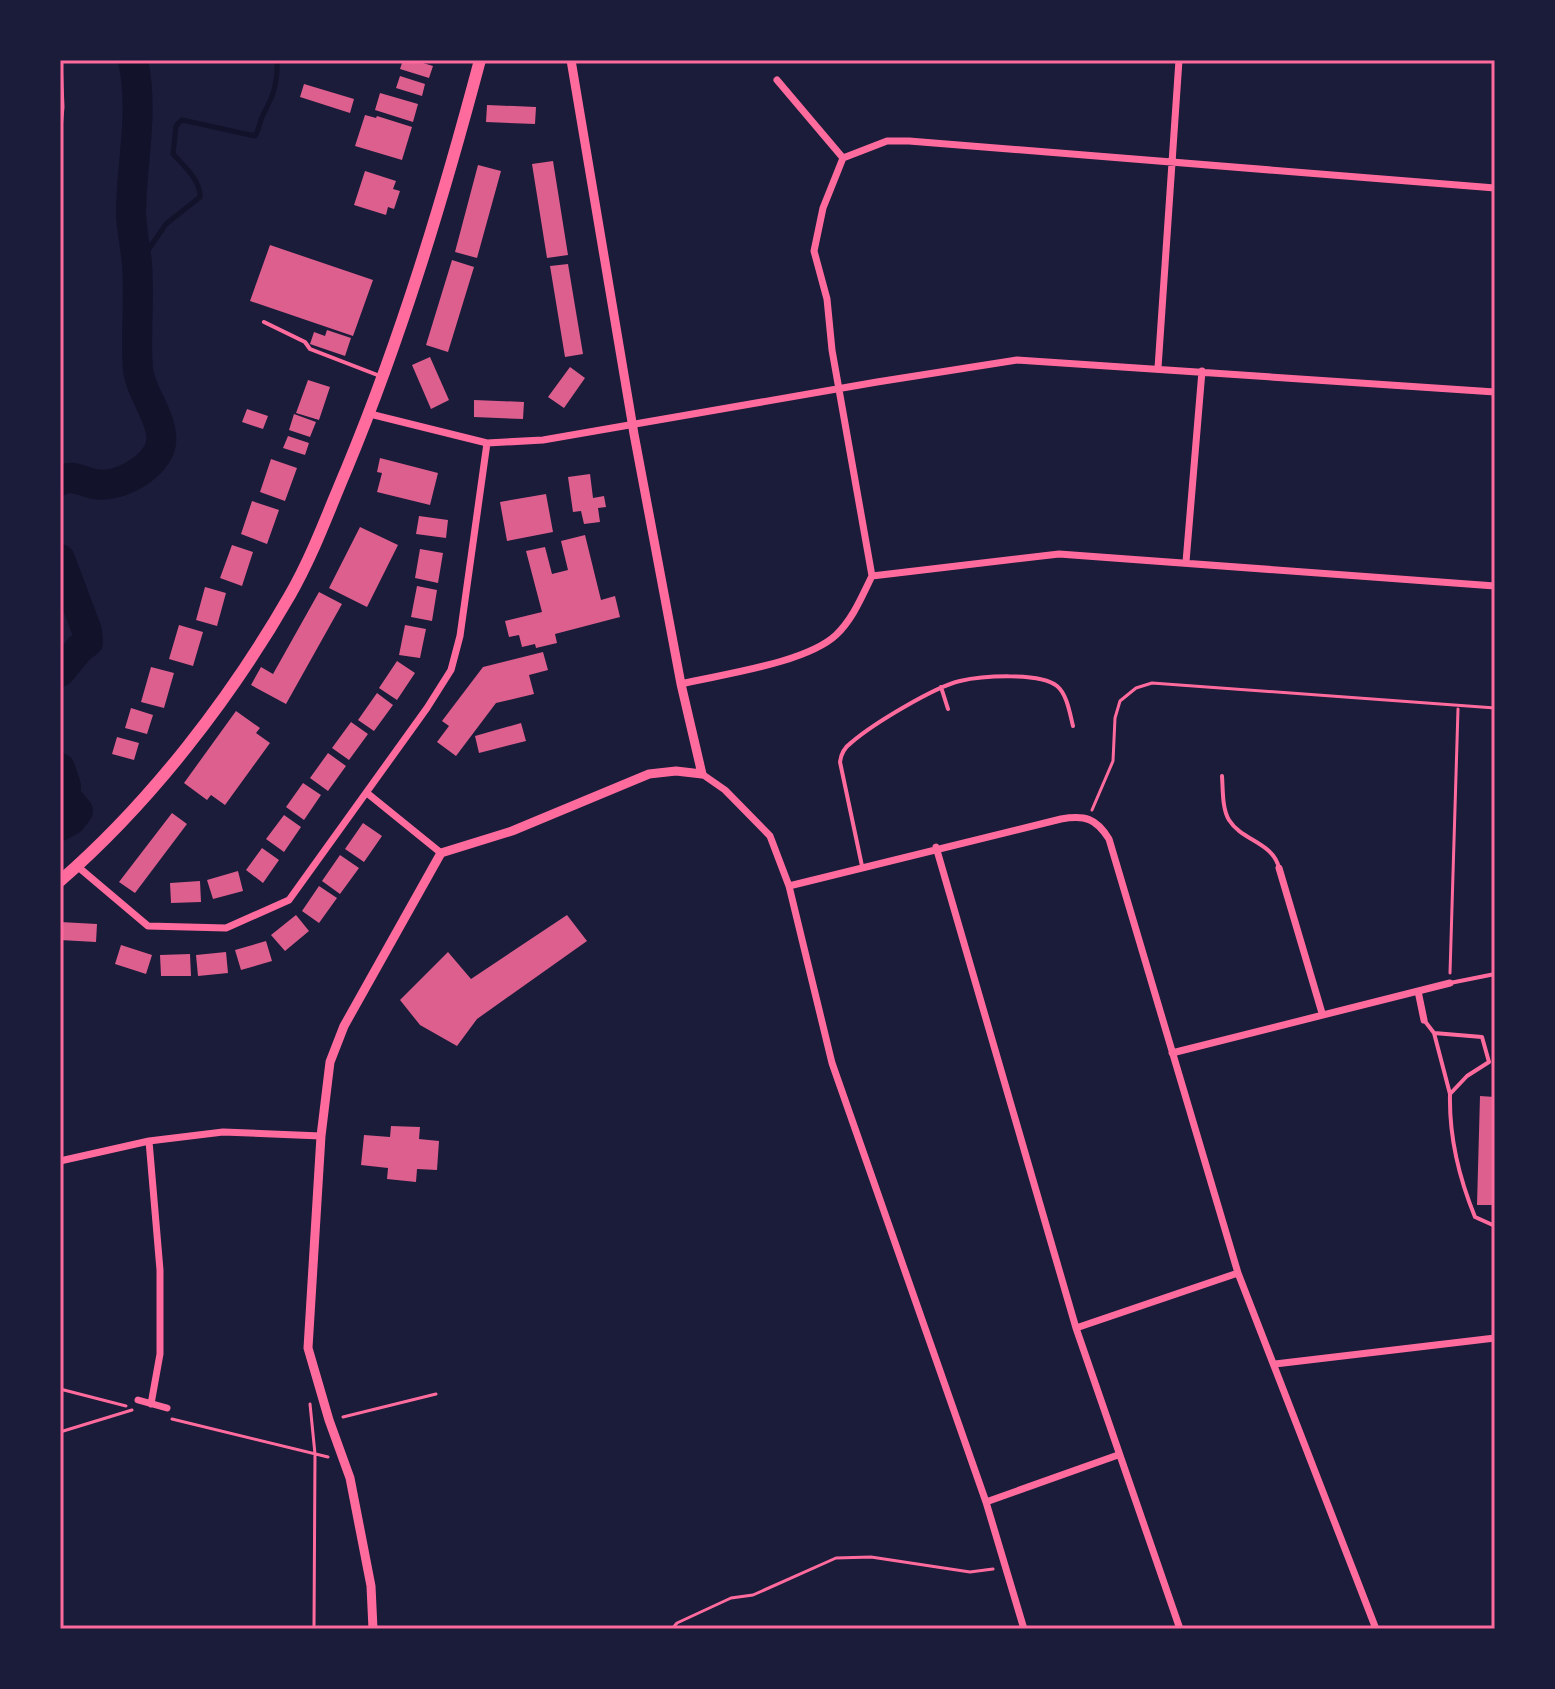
<svg xmlns="http://www.w3.org/2000/svg" width="1555" height="1689" font-family="'Noto Sans',sans-serif">
<style>
.lines{fill:none;stroke-linecap:round;stroke-linejoin:round}
.stream{stroke:#12122b;stroke-width:5}
.river{stroke:#12122b;stroke-width:30}
.building{fill:#dd5f8e}
.path{stroke:#ff6b9d;stroke-width:3}
.service{stroke:#ff6b9d;stroke-width:4}
.minor{stroke:#ff6b9d;stroke-width:7}
.tertiary{stroke:#ff6b9d;stroke-width:9}
.primary{stroke:#ff6b9d;stroke-width:12}
.neatline{fill:none;stroke:#ff6b9d;stroke-width:3}
</style>
<rect width="100%" height="100%" fill="#1b1b3a"/>
<g class="lines">
<!-- stream -->
<path class="stream" d="M137,266L166,224L200,197C201,181 184,166 173,154L176,126L182,120L255,136C260,128 260,118 265,111C274,94 278,81 277,60"/>
<!-- river -->
<path class="river" d="M60,481C71,473 82,482 94,484C116,488 145,473 157,454C173,428 140,396 138,369C135,334 140,300 137,265C136,247 131,230 131,211C132,158 144,113 133,60
M60,559L87,631L88,642L80,648L60,672
M60,768L66,786L65,795L78,811L71,820L60,826"/>
</g>
<!-- building -->
<path class="building" d="M403,60H413L433,66L429,78L400,69Z
M400,76L425,84L422,96L396,88Z
M304,84L354,99L350,113L300,97Z
M380,93L418,104L413,122L375,110Z
M487,105L536,107L535,124L486,122Z
M365,115L376,118L377,116L412,127L402,160L355,146Z
M553,161L568,255L547,258L532,164Z
M478,165L501,171L477,258L455,252Z
M365,171L396,181L393,189L400,191L394,209L388,207L386,215L354,205Z
M270,245L373,280L353,336L250,301Z
M452,260L474,267L448,352L426,345Z
M568,264L583,354L565,357L550,266Z
M327,330L351,338L345,356L310,344L314,332L325,336Z
M430,357L449,400L431,409L412,365Z
M570,367L585,378L564,408L548,397Z
M308,380L330,387L319,420L296,413Z
M474,400L524,402L523,419L474,417Z
M247,409L268,416L263,429L242,422Z
M294,414L316,422L310,437L289,430Z
M288,436L309,443L305,455L283,448Z
M380,458L438,473L430,505L377,492L382,473L377,472Z
M271,459L297,468L285,501L260,492Z
M590,474L593,498L604,496L606,507L598,508L600,522L584,524L581,511L573,512L568,477Z
M546,494L553,532L507,541L500,502Z
M252,501L279,510L267,544L241,534Z
M419,516L448,520L446,538L416,534Z
M360,527L398,545L367,607L329,588Z
M585,535L601,600L615,596L620,617L555,634L557,643L536,648L535,644L522,647L519,635L509,637L505,621L542,612L526,551L545,547L552,574L568,570L561,541Z
M232,545L253,552L242,586L220,578Z
M420,549L443,553L438,583L415,578Z
M417,586L437,590L432,621L411,617Z
M205,587L226,593L217,626L196,620Z
M319,592L342,604L286,704L251,685L261,667L273,674Z
M179,625L203,632L193,666L169,659Z
M405,625L426,629L420,658L399,655Z
M543,652L548,670L529,675L534,694L496,703L456,756L437,742L449,726L442,721L483,667Z
M397,661L415,673L397,700L379,688Z
M151,667L174,673L164,708L141,702Z
M377,693L393,705L374,731L358,720Z
M131,708L153,715L147,734L125,728Z
M236,711L260,728L256,733L270,743L225,805L211,795L207,800L184,783Z
M351,722L368,734L349,760L332,748Z
M521,723L526,741L479,753L475,736Z
M117,737L139,743L134,760L112,754Z
M328,753L346,766L328,791L310,778Z
M303,783L321,795L304,820L286,807Z
M172,813L187,824L135,893L119,882Z
M284,815L301,827L284,852L266,839Z
M363,823L382,836L364,862L345,849Z
M262,848L279,860L263,883L246,870Z
M340,855L359,868L340,894L322,881Z
M238,871L243,891L213,899L207,880Z
M200,881L201,902L171,903L170,883Z
M319,886L337,898L319,923L302,911Z
M296,915L309,931L285,951L271,935Z
M567,915L587,941L477,1019L457,1046L420,1025L400,1000L448,952L471,979Z
M60,922L97,924L96,942L60,940Z
M266,941L272,961L241,970L235,950Z
M121,945L152,955L146,974L115,964Z
M226,952L228,973L198,976L196,955Z
M190,954L191,976H161L160,955Z
M1480,1096L1495,1097V1205H1477Z
M391,1126L420,1127L419,1139L439,1141L437,1170L417,1169L416,1182L387,1179L388,1168L361,1165L364,1135L390,1137Z"/>
<g class="lines">
<!-- path -->
<path class="path" d="M60,139L63,107L61,60
M1092,810L1113,761L1115,718L1120,701L1136,688L1152,683L1495,708
M1450,973L1458,709
M60,1389L126,1406
M310,1404L315,1454L314,1629
M343,1417L436,1394
M172,1419L328,1457
M60,1432L132,1410
M672,1629L677,1623L731,1598L753,1595L836,1558L871,1557L970,1572L993,1569"/>
<!-- service -->
<path class="service" d="M264,322L305,342L310,349L380,376
M941,687L948,709
M1222,776C1223,789 1222,809 1229,820C1242,841 1273,842 1279,868
M862,866L840,762C841,753 845,747 852,742C873,724 934,687 960,681C981,676 1040,672 1057,686C1067,694 1070,714 1073,726
M1450,983L1495,974
M1424,1020L1434,1033L1482,1037L1489,1062L1467,1076L1450,1094C1449,1137 1459,1178 1475,1217L1495,1226
M1434,1033L1450,1094"/>
<!-- minor -->
<path class="minor" d="M777,80L843,158
M1158,368L1179,60
M370,414L487,443L543,440L877,382L1017,360L1495,392
M1186,562L1202,371
M872,576L832,350L827,299L814,251L823,208L843,158L887,141H909L1495,188
M681,684C723,674 806,663 836,635C853,619 862,596 872,576L1059,554L1495,586
M702,774L725,790L770,836L789,886L832,1063L986,1502L1024,1629
M367,793L441,853
M936,847L1076,1328L1180,1629
M77,866L148,926L226,928L289,900L427,708L451,670L460,636L487,443
M1279,868L1322,1013
M789,886L1061,819C1085,815 1096,818 1109,839L1238,1273L1376,1629
M1418,991L1424,1020
M1172,1053L1450,983
M149,1141L160,1270V1354L151,1404
M60,1161L149,1141L223,1132L321,1136
M1076,1328L1238,1273
M1275,1364L1495,1338
M138,1400L167,1408
M986,1502L1118,1455"/>
<!-- tertiary -->
<path class="tertiary" d="M373,1629L371,1586L350,1478L329,1420L308,1348L321,1136L330,1062L344,1026L441,853L512,831L649,774L676,771L702,774L681,684L634,434L571,60"/>
<!-- primary -->
<path class="primary" d="M60,881C150,803 231,698 290,595C313,555 329,510 347,468C402,335 443,199 480,60"/>
</g>
<!-- border -->
<rect width="1555" height="1689" fill="none" stroke="#1b1b3a" stroke-width="124"/>
<rect x="62" y="62" width="1431" height="1565" class="neatline"/>
</svg>
